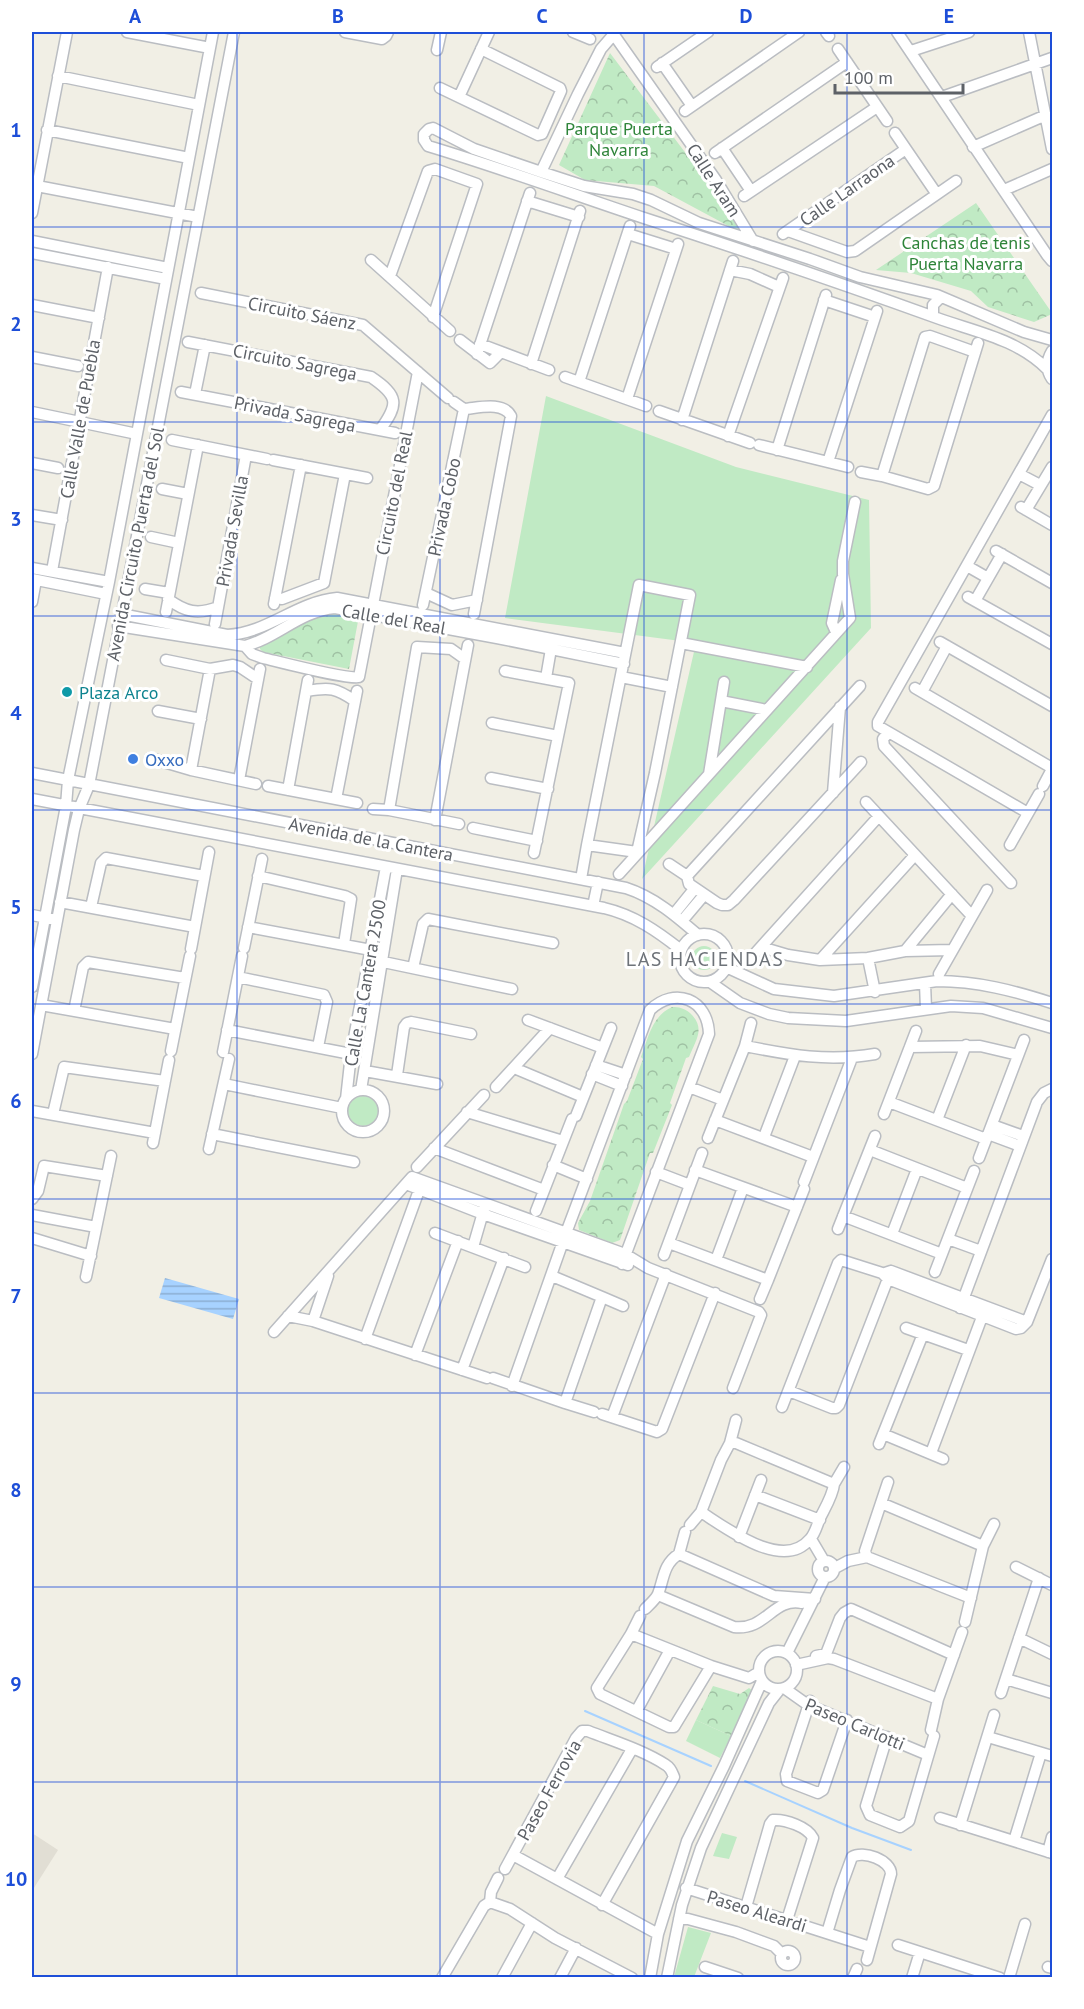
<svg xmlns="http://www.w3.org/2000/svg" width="1084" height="2009" font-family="'PT Sans',sans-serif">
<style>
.education{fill:#e1ded4}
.grass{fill:#c0eac4}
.park{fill:url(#park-crowns)}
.water{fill:url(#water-rules)}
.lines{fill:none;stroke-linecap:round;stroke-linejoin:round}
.stream{stroke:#a7d2ff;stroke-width:2}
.minor-casing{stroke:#babdc2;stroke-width:13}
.minor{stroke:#fff;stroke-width:10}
.grid{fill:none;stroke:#1d4ed8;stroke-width:1.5;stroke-opacity:0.55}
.culture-dot{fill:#0f9aa8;stroke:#fff;stroke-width:2}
.shop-dot{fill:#3f7fe0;stroke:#fff;stroke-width:2}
.labels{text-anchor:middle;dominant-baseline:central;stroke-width:6;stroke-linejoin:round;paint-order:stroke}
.park-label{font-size:18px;fill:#2e8439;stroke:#fff}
.street-label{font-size:18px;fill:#5d6167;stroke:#fff}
.culture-label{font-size:18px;fill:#0d838f;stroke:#fff;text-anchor:start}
.shop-label{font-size:18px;fill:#366cbe;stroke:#fff;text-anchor:start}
.neighbourhood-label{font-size:20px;letter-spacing:1.5px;fill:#6e7379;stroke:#fff}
.neatline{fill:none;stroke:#1d4ed8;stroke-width:2}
.grid-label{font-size:20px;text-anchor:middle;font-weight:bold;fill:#1d4ed8}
</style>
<defs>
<pattern id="park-crowns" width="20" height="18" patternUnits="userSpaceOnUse" patternTransform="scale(1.5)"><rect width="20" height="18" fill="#c0eac4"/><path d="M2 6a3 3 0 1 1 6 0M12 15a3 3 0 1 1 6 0" fill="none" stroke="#9fc1a3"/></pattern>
<pattern id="water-rules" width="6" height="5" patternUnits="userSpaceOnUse" patternTransform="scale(1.5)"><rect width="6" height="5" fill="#a7d2ff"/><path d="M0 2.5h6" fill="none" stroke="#8baed2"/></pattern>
</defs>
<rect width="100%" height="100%" fill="#f1efe5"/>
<!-- education -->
<path class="education" d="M32,1833L58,1850L32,1891Z"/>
<!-- grass -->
<path class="grass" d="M546,396L736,467L869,500L871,628L642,879L696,643L505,618Z
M692 958a12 12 0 1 1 24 0a12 12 0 1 1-24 0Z
M348 1111a15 15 0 1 1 30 0a15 15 0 1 1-30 0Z
M696,1720L731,1736L720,1758L686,1741Z
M722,1833L737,1837L729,1859L713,1856Z
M688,1927L711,1933L694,1977H674Z"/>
<!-- park -->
<path class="park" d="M610,53L749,237L654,186L585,180L559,165Z
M976,203L1052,313V314L1034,322L988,307L971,291L911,273L876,270Z
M333,612L359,616L349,669L263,652L260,649V646L310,618Z
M672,1007C679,1007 684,1008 690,1013C706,1028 696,1040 689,1057L686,1058L670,1103L672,1105L653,1153H650L620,1240L612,1243L579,1230L578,1223L590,1201L624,1104L627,1101L643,1059L641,1057C648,1038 652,1016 672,1007Z
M713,1686L740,1694L749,1688L753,1691L744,1712L731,1736L696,1720Z"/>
<!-- water -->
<path class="water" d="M165,1278L239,1299L233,1319L159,1298Z"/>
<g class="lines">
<!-- stream -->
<path class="stream" d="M585,1711L711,1766
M745,1781L852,1828L911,1850"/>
<defs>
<path id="minor" d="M127,32L210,48
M345,32L382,39L386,36L388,32
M573,32L590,39
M612,32L716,180L753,241
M826,32L829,36
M897,32L1047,255L1052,261
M1029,32L1052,149
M838,49L887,121
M437,50L441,32
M911,51L969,32
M662,63L692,106
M657,67L708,32
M58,76L199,105
M440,88L538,135L542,134L561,91L560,88L481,49
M459,97L489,32
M942,97L1052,58
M685,111L799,32
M47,130L189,158
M895,133L936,193
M973,147L1046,115
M722,148L751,191
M715,153L847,62
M541,172L578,94L601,49L614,34
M37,186L198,217
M1004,190L1052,169
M744,196L877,107
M527,201L579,217
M32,213L67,32
M788,231L847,252L855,251L956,181
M628,234L676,249
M783,234L906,149
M32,241L168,268
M32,253L166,279
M371,260L450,331
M730,270L750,274L779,287
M390,276L428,171L435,169L477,184L433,317
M201,293L363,325L448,398
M824,300L875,317
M32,305L99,318
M933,316V305L941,297
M460,340L490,363L501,352
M188,342L371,377C399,396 399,404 380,430
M480,344L549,370
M1052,351C1046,361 1046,370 1052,379
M975,352L930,336L925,337L882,476L928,489L934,486L978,343
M477,354L530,193
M32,357L78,366
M531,364L580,211
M1047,369C1017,339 976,332 937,318C840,283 743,250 644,218C572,194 501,168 428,146L424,140V134L429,129L433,128L474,149L541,172L584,186L633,194L651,200L699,223L810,259L860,277L937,295L1024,332L1052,340
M565,377L646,406
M579,382L630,226
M181,392L395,433
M195,394L205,345
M627,399L678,244
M454,402L464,409C478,408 503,401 511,416L474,614
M659,411L750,443
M32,412L137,434
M682,420L733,261
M728,436L783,278
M172,440L267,459
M759,445L848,467
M777,450L826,295
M273,460L367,478
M828,462L877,311
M32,463L58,468
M861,472L882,476
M1019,474L1040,485
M162,489L188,494
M1021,507L1052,525
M1026,510L1052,467
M32,515L62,520
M151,537L179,543
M996,551L1052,583
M967,566L988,578
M32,568L109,582
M52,571L108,267
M32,579L106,594
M145,589L169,593
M426,593L452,605L477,600
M968,597L1052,644
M275,598L282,599L324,583L345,474
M168,599C185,612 198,615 218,607
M975,601L1002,554
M32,602L36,580
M274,604L301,465
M423,605L464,409
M166,612L198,445
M121,614L227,635C268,633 296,602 337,598L625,653
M215,624L246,455
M118,626L245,646C277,638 300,611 335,608L497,638L624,664
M836,632L832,623L841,580
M940,642L1052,706
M681,643L807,667
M245,646L252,654L263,658C280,662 348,680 359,677L418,372
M166,660L210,669L233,665L240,667L258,679
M505,671L569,683L534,853
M621,677L672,687
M546,678L552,643
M915,688L1052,768
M307,691C330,687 336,688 355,701
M922,692L947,646
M721,701L767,710
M158,711L201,719
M492,723L558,736
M888,733L883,739L884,746L1011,883
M150,758L191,770L256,784
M191,770L210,669
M32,773L626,888C654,897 676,916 698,935
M709,774L724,682
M491,778L548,789
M239,780L260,669
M268,786L357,803
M1043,786L1052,769
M288,790L308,680
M833,793L840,707
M32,799L604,908C634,915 657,931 681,950
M336,799L357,691
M866,802L972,916
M373,809L389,810L459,824
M389,810L417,647L451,649L465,659
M1028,813L878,726V722L1052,415
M435,820L468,645
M473,828L537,841
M1010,845L1039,794
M669,864L687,876L689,884L717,903L722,905H728L734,900L861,762
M619,874L850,618L843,574V561L855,502
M258,876L345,896L351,899L344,944
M687,876L860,686
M581,879L587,845L639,585L690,595L655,773L637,852L587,845
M60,902L195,927
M593,906L598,882
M91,907L101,863L106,858L204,876
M674,914L695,888
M32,915L52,919
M682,921L704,895
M248,927L371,950
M680 958a24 24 0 1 1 48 0a24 24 0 1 1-48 0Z
M761,947L788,955L820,960L868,958L905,951L952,950
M244,948L262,859
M191,949L209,852
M905,951L952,894
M751,958L879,816
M868,958L875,992
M374,960L512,989
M820,960L915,855
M726,967L774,989L834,996L937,981C977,981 1015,991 1052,1003
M413,968L423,924L428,919L553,943
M939,974L987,890
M238,977L324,995L327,1002L318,1047
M710,982L740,1003L769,1014L788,1018L846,1021L951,1006L983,1008L1052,1028
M925,983L926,1009
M32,987L66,806L68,780L109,582L213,32
M41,1005L175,1029
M74,1011L83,967L88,962L185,978
M528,1020L603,1048
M227,1030L351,1054
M745,1046C790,1055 828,1062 875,1054
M910,1047L980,1046L1018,1055
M171,1051L190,956
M223,1052L242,956
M32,1054L74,830L79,809L89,785L234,32
M596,1065L626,1075
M514,1068L583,1097
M365,1071L437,1084
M592,1074L622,1086
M397,1075L404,1027L407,1023L411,1022L471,1034
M224,1084L342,1108
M496,1087L550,1028
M689,1087L723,1100
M361,1090L397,869
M342 1111a21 21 0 1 1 42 0a21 21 0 1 1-42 0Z
M346,1099L351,1054L386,867
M889,1102L986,1139
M32,1111L155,1133
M467,1112L563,1141
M53,1114L64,1067L165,1081
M884,1114L916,1031
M576,1116L611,1028
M715,1120L813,1157
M937,1120L966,1045
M992,1125L1023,1136
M212,1134L354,1162
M988,1134L1020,1146
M764,1137L795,1056
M708,1138L745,1046L751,1023
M153,1143L169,1060
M434,1148L544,1190
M209,1149L229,1059
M870,1150L967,1188
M979,1158L1024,1040
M553,1165L587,1179
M417,1167L484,1095
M695,1170L797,1207
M656,1172L690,1185
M804,1182L852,1058
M406,1184L483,1214L628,1265
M32,1199L38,1191L44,1166L107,1176
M536,1211L572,1119
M32,1215L96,1227
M843,1216L942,1254
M838,1229L875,1136
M435,1233L525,1267
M892,1234L917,1169
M32,1238L91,1256
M948,1239L981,1251
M669,1243L768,1280L804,1189
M473,1247L484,1209
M664,1255L702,1153
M716,1260L743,1188
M935,1272L974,1171
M885,1273L891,1271L1027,1322
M552,1276L602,1297L565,1403L594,1412
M86,1277L111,1156
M602,1297L623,1306
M760,1299L768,1280
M960,1308L1037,1102L1044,1093L1052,1089
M288,1316L313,1321L487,1378
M313,1321L328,1276
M906,1328L968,1350
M274,1332L412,1177L625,1254L648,1268L759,1312L761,1315L733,1388
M365,1339L422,1182
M415,1355L458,1241
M462,1370L504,1258
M493,1378L565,1403
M512,1386L566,1233L650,1010C675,986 708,999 709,1034L622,1264
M789,1391L832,1408H836L839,1405L891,1271
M782,1407L838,1263L841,1260L882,1273L888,1279L1016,1329L1021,1328L1027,1322L1052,1259
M602,1414L657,1432L662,1429L715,1293
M612,1417L666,1274
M883,1434L943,1459
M730,1443L736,1420
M879,1444L923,1334
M931,1453L982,1317
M834,1484L844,1467
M755,1495L820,1520
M881,1503L983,1546
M690,1525L701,1512L721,1460L730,1443H736L834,1484C833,1495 825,1508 820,1518C817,1525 815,1534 810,1539C783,1572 726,1528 701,1512
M739,1537L761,1480
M811,1539L824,1561
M679,1554L685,1532
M867,1557L865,1551L888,1482
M818 1569a8 8 0 1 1 16 0a8 8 0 1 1-16 0Z
M1016,1567L1052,1585
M835,1568L848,1561L867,1557L971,1598
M658,1595L734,1627C766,1631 773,1597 802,1603
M645,1609C649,1605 656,1599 658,1594C664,1579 663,1564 679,1554L774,1596L815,1599
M640,1616L631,1634L597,1688L600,1694L669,1727H674L711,1666
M965,1622L983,1546L994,1524
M631,1634L711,1666L749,1678L759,1672
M1019,1638L1052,1654
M759 1670a19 19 0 1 1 38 0a19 19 0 1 1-38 0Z
M787,1653L825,1577
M816,1656L826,1654L840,1618L844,1613L851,1609L954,1655
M796,1665L828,1658L834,1659L938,1699L962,1632
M1006,1679L1052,1693
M784,1688L808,1705L928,1755
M1001,1693L1039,1578
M810,1701L786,1774L787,1781L818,1793L823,1790L847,1720
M637,1710L670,1650
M931,1730L938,1699
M887,1737L866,1806L870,1815L900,1827L909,1821L911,1814L934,1736
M988,1737L1052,1756
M940,1818L1052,1853
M960,1825L994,1715
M1014,1841L1041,1753
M1048,1852L1052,1837
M513,1855L658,1934
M505,1869L576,1738L582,1731H588C613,1741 643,1750 666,1765C671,1768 672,1772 674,1777L602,1905
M557,1879L632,1749
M686,1888L870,1947
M490,1902L510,1909L555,1938L632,1978
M490,1902L491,1892L498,1878
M746,1907L770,1824L773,1820C785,1819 808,1827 813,1838L787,1920
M679,1919H688L736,1932L774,1946L782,1954
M827,1933L840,1890L852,1857C863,1850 891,1860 891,1874L867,1960
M898,1945L1000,1978
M781 1958a7 7 0 1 1 14 0a7 7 0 1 1-14 0Z
M705,1967L738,1978
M1048,1967L1052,1968
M442,1978L484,1906L490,1902
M502,1978L532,1923
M560,1978L576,1948
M650,1978L658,1934L687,1841L724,1766L762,1681
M667,1978L682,1905L701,1848L769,1703L780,1689
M853,1978L857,1969
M912,1978L920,1952
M1009,1978L1025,1924"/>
</defs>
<!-- minor casing -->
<use href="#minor" class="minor-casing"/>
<!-- minor -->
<use href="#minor" class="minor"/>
</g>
<!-- grid -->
<path class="grid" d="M237,32V1978M440,32V1978M644,32V1978M847,32V1978M32,227H1052M32,422H1052M32,616H1052M32,810H1052M32,1004H1052M32,1199H1052M32,1393H1052M32,1587H1052M32,1782H1052"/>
<!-- markers -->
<circle class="culture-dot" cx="67" cy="692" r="6"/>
<circle class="shop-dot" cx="133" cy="759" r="6"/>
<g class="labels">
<!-- park labels -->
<g class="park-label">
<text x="619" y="128">Parque Puerta<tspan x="619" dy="21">Navarra</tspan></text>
<text x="966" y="242">Canchas de tenis<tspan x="966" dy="21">Puerta Navarra</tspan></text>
</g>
<!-- street labels -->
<g class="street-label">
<text transform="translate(714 180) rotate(57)">Calle Aram</text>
<text transform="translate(847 190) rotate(-35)">Calle Larraona</text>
<text transform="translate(302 313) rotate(11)">Circuito Sáenz</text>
<text transform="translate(295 362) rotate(11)">Circuito Sagrega</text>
<text transform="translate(295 414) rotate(11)">Privada Sagrega</text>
<text transform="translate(80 419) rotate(-80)">Calle Valle de Puebla</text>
<text transform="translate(394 493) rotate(-79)">Circuito del Real</text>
<text transform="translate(444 507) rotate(-78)">Privada Cobo</text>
<text transform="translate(232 531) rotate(-80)">Privada Sevilla</text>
<text transform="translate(135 544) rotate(-79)">Avenida Circuito Puerta del Sol</text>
<text transform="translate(394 619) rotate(10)">Calle del Real</text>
<text transform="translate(371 839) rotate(11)">Avenida de la Cantera</text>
<text transform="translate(365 983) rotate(-80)">Calle La Cantera 2500</text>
<text transform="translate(855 1724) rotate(23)">Paseo Carlotti</text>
<text transform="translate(549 1790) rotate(-61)">Paseo Ferrovia</text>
<text transform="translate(757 1911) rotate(17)">Paseo Aleardi</text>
</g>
<!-- culture labels -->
<g class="culture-label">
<text x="79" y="692">Plaza Arco</text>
</g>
<!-- shop labels -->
<g class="shop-label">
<text x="145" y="759">Oxxo</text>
</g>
<!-- neighbourhood labels -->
<g class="neighbourhood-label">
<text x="705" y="959">LAS HACIENDAS</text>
</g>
</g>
<!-- border -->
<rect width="1084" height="2009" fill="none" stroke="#ffffff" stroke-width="66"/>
<!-- scale -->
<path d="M835 84v9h128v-9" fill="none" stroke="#5d6167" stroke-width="3"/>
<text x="844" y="84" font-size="18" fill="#5d6167" stroke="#ffffff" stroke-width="4.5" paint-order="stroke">100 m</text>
<rect x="33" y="33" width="1018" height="1943" class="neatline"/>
<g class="grid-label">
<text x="135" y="23">A</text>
<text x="338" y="23">B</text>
<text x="542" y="23">C</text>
<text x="746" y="23">D</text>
<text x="949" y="23">E</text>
<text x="16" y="137">1</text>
<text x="16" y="331">2</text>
<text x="16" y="526">3</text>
<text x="16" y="720">4</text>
<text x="16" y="914">5</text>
<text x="16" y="1108">6</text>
<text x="16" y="1303">7</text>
<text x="16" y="1497">8</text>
<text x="16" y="1691">9</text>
<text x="16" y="1886">10</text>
</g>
</svg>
